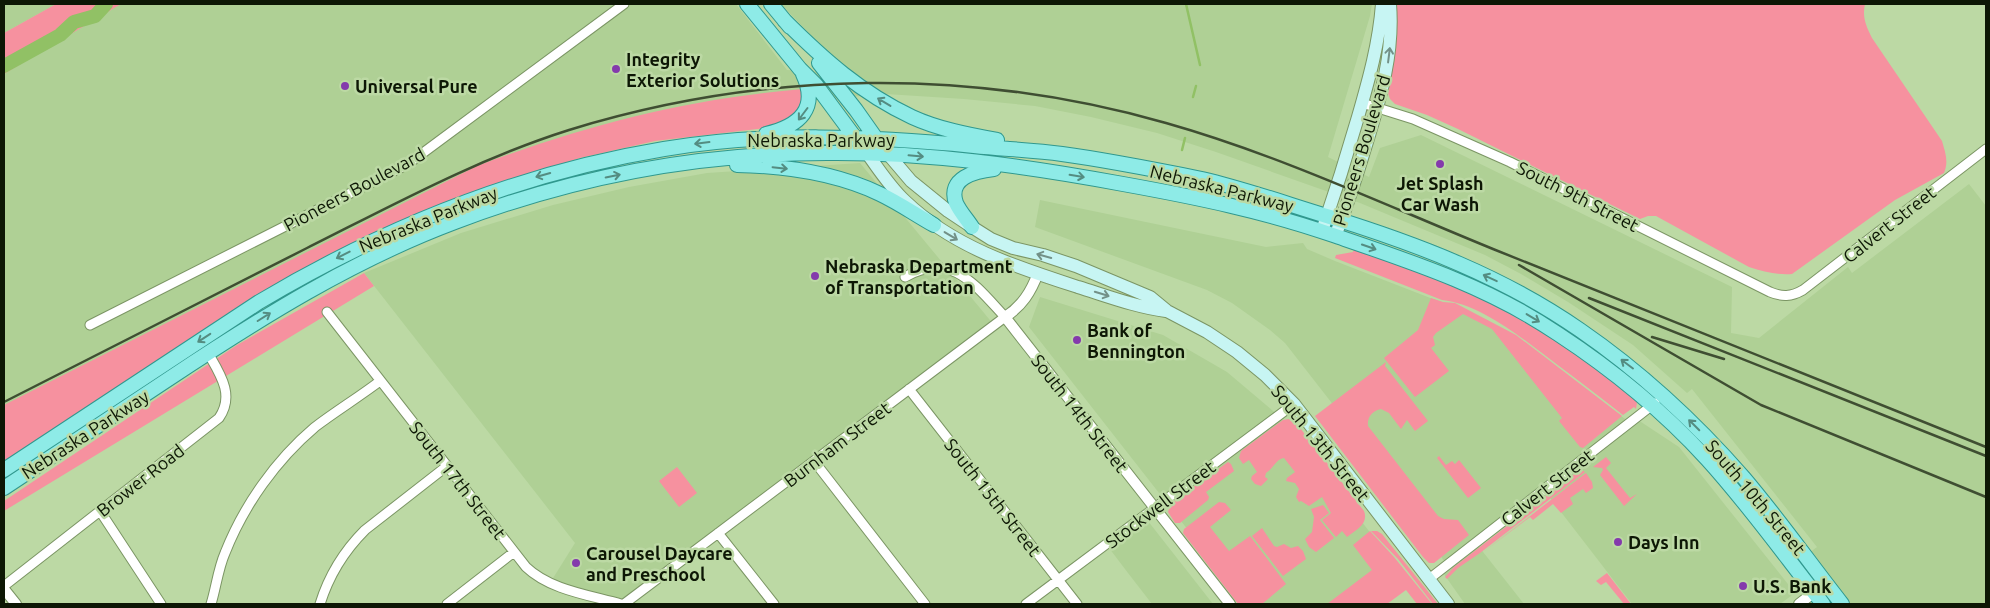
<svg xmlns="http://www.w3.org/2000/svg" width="1990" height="608" font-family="Ubuntu,sans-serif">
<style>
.built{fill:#afd095}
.green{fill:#f6919f}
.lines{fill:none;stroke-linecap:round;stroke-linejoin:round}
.stream{stroke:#91c165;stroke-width:2.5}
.river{stroke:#91c165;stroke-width:14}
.minor-casing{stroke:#7b9564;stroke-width:11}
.tertiary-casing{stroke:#7b9564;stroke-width:12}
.secondary-casing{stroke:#7b9564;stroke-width:14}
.primary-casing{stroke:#30988e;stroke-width:16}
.minor{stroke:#fff;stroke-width:9}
.tertiary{stroke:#fff;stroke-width:10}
.secondary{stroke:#c7f5f3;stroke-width:12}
.primary{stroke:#8eebe7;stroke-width:14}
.rail{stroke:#3f4e32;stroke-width:2.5}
.oneway{stroke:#739188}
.oneway2{stroke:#548c81}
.poi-dot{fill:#843aac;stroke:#bcd9a4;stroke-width:2}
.labels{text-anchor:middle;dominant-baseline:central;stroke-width:5;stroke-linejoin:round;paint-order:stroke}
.poi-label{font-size:18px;font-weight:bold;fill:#0d1705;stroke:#bcd9a4;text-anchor:start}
.street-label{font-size:18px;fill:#0d1705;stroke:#bcd9a4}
</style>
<rect width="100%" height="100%" fill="#bcd9a4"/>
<!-- built -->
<path class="built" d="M4,4H56L4,33Z
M121,4H736L787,70L853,74L828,53L781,4H1372L1370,16L1328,157L1369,177L1380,148L1421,135L1732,287L1731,333L1759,338L1848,267L1852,273L1969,184L1986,206V604H1850L1809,553L1817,547L1692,389L1687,393L1633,345L1568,302L1521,274L1485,255L1360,203L1216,152L1157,133L1091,117L1035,106L964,99L886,94L812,100L624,124L4,417V74Z
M860,163L994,325L624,604L550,583L575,543L364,273L461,233L553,205L629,187L707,173Z
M1040,200L1266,247L1303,243L1307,249L1335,261L1487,320L1628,421L1635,418L1679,447L1795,593L1780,604H1632L1544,490L1476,543L1524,604H1465L1441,570L1447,565L1331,402L1285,343L1270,330L1232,303L1207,290L1035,227Z
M1040,297L1163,335L1227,372L1279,416L1408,581L1377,604H1246L1029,327Z
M1144,516L1213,604H1152L1128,573L1106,544Z"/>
<!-- green -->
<path class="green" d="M56,4H121L4,74V33Z
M1394,4H1865C1862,17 1866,26 1872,38L1942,141C1945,152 1949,161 1944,173L1895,200L1792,274C1777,275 1764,272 1749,267L1656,216H1648L1640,219L1458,129L1427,115L1395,104L1390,99L1387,90Z
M803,89L804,95L795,116L767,128L655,141L580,158L498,184L412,217L4,464V405L477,166C587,125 686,99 803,89Z
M1354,249L1413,267L1512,313L1569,347L1635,398L1637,402L1636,409L1634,407L1623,415C1602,399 1581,382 1559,366C1527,342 1482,304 1442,300L1335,258L1336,255L1353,252Z
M364,273L374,286L4,511V501L237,345Z
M1431,298L1443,302L1455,303L1516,335L1622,416L1583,448L1580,447L1559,421L1562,418L1492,329L1463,314L1436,333L1433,337L1435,345L1431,348L1449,371L1415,397L1384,358L1418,330Z
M1386,362L1385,366L1428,421L1415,431L1407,420L1401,429L1389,413L1381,409C1372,411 1367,417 1368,426L1438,516L1444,519L1458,520L1469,535L1434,563H1429L1423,557L1315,416Z
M1289,419L1297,424L1364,511C1369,524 1356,530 1347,537L1342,531L1336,537L1322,520L1331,513L1322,497L1309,506L1301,501L1299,502L1296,497L1299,489L1295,483L1286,481L1287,478L1295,472L1284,458C1276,459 1273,469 1266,473L1265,477L1268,479L1261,486L1255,484L1251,479L1252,476L1257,472L1249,460L1243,464L1239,458L1241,451L1283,420Z
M1439,456L1446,465L1452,461L1455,464L1459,460L1481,488L1468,498L1437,458Z
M1606,457L1611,463L1606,468L1630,498L1637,494L1624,506L1600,475L1603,470L1602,468L1593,467Z
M1228,462L1231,464L1234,471L1206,492L1209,497L1208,500L1180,523H1175L1168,512L1171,503Z
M677,467L697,493L679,507L659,481Z
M1582,470L1585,472L1480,553L1458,568L1447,579L1445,577L1454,567L1578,471Z
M1586,473L1592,482L1593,488L1586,493L1583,489L1570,498L1573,504L1561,513L1553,504L1533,520L1530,517L1482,553Z
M1219,502L1225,503L1231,510L1210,527L1229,551L1250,536L1286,584L1262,604H1238L1183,533L1184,529Z
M1323,505L1329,513L1320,520L1334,538L1316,552L1309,547L1305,539L1312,532L1314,517L1311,509Z
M1262,528L1274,546L1277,547L1284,544L1291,548L1298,546L1303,551L1306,559L1283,576L1252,536Z
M1370,531L1394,557L1432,604H1417L1406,590L1387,604H1327L1372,570L1353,545Z
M1371,531H1377L1382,534L1438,604H1433L1398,559Z
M1607,573L1631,604H1624L1606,582L1601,585L1596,581Z"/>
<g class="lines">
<!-- stream -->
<path class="stream" d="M1186,4L1200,65
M1193,97L1196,86
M1182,150L1185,138"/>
<!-- river -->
<path class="river" d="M4,66L60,35L74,22L95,16L106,4"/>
<defs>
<path id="minor" d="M1362,103L1413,119L1510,162L1770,292C1782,297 1791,297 1803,290L1986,149
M327,312L526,567C550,590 589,595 621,604
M90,325L408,164L624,4
M909,389L1077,604
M814,461L925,604
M100,511L161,604
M718,533L774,604
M1429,579L1655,403
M4,586L219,418C235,395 220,374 208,353
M211,604C216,588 218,569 225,553C244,505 276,460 315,427C336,411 359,397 380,381
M320,604C329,575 343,552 365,530L447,466
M447,604L514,552
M624,604L1005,317C976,286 951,250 905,277
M1026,604L1294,404"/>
<path id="tertiary" d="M1038,273C1031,292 1022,306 1005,317L1230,604
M4,589L16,604
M1799,604L1826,583"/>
<path id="secondary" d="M867,153C879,170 890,187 905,201C953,247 1016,267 1078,287C1107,296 1136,307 1166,311
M888,154L911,181L948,211L972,227L991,239L1013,248L1043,255L1076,266L1150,297L1167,311L1207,332L1237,352L1265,375L1294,404L1448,604
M1322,231C1335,193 1347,155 1358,117C1369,79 1379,43 1382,4
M1335,236C1348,205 1357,174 1367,142C1381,96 1394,52 1390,4"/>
<path id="primary" d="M747,4L800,69L816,85L859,143
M771,4L790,27
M784,20C823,59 861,93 912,117C938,129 969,135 997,140
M819,63L856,110L880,144
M766,134C800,126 819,108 803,74
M737,165C785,166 836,173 880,194C899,203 916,215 934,225
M972,227C967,219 960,212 956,203C947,178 975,171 994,169
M4,470L259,302C385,227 518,173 664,149C766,132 871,136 974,146C1003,149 1033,150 1062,154C1107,160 1157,170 1202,179C1245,189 1287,204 1330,217C1417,244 1504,277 1580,330C1641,372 1695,422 1744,478C1778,518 1809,562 1842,604
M4,488C58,452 113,416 167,380C259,319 351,261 455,222C573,177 700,153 827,153C926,152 1026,166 1123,184C1195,197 1264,211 1333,235C1412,262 1489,287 1558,334C1613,370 1663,411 1707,459C1749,505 1785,556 1823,604"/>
</defs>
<!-- minor casing -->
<use href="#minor" class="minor-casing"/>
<!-- tertiary casing -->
<use href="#tertiary" class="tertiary-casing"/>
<!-- secondary casing -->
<use href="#secondary" class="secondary-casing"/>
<!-- primary casing -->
<use href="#primary" class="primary-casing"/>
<!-- minor -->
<use href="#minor" class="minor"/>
<!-- tertiary -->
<use href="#tertiary" class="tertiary"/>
<!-- secondary -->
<use href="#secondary" class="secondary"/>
<!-- primary -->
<use href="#primary" class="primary"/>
<!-- rail -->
<path class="rail" d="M1519,265L1761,405L1986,497
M1589,298L1986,456
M1652,337L1724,359
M4,402C105,351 206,299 307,248C393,205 477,159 569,130C764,70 969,67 1166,123C1279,155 1385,205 1493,249C1658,315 1822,381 1986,447"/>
</g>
<!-- one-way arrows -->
<defs><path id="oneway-shaft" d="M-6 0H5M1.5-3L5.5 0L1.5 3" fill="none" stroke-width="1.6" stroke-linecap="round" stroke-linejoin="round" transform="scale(1.25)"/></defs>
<g class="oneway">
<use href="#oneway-shaft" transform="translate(1389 55) rotate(-83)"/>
<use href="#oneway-shaft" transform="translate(951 236) rotate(31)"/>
<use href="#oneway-shaft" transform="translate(1044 256) rotate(-164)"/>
<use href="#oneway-shaft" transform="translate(1102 294) rotate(17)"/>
</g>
<g class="oneway2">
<use href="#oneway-shaft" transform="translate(884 102) rotate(-149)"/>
<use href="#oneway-shaft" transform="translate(803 114) rotate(127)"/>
<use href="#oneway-shaft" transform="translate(702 143) rotate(173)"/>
<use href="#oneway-shaft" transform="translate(916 156) rotate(5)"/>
<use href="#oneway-shaft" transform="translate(780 168) rotate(6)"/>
<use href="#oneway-shaft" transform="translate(543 175) rotate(164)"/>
<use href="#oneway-shaft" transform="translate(613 176) rotate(-12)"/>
<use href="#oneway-shaft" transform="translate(1077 176) rotate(9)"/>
<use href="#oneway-shaft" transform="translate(1369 247) rotate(19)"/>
<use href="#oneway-shaft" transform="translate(343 255) rotate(153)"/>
<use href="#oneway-shaft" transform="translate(1490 278) rotate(-155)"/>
<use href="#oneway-shaft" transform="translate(264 317) rotate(-32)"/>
<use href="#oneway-shaft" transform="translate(1533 318) rotate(31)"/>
<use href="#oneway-shaft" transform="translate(204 338) rotate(147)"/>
<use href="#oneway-shaft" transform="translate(1627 364) rotate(-143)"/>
<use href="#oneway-shaft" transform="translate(1694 425) rotate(-135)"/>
</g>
<!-- markers -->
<g class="poi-dot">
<circle cx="616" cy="69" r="5"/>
<circle cx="345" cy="86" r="5"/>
<circle cx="1440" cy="164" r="5"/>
<circle cx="815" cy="276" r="5"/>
<circle cx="1077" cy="340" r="5"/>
<circle cx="1618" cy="542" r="5"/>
<circle cx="576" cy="563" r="5"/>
<circle cx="1743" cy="586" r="5"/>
</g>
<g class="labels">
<!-- poi labels -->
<g class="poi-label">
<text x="626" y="59">Integrity<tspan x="626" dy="21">Exterior Solutions</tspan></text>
<text x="355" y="86">Universal Pure</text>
<text x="1440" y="183" text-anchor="middle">Jet Splash<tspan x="1440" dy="21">Car Wash</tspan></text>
<text x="825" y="266">Nebraska Department<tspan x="825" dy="21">of Transportation</tspan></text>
<text x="1087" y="330">Bank of<tspan x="1087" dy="21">Bennington</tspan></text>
<text x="1628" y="542">Days Inn</text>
<text x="586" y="553">Carousel Daycare<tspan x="586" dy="21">and Preschool</tspan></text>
<text x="1753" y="586">U.S. Bank</text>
</g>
<!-- street labels -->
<g class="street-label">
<text x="821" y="140">Nebraska Parkway</text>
<text transform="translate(1361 150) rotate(-73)">Pioneers Boulevard</text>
<text transform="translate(1222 188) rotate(14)">Nebraska Parkway</text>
<text transform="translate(354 189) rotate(-28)">Pioneers Boulevard</text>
<text transform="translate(1578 196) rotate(27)">South 9th Street</text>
<text transform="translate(428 219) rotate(-22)">Nebraska Parkway</text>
<text transform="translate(1889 224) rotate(-38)">Calvert Street</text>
<text transform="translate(1080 413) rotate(52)">South 14th Street</text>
<text transform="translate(85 434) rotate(-33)">Nebraska Parkway</text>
<text transform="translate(1321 443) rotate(51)">South 13th Street</text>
<text transform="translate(837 444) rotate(-37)">Burnham Street</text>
<text transform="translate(140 480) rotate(-38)">Brower Road</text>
<text transform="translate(458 480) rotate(52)">South 17th Street</text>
<text transform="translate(1547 487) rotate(-38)">Calvert Street</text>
<text transform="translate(993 497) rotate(52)">South 15th Street</text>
<text transform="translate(1756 497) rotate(50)">South 10th Street</text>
<text transform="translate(1160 504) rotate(-37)">Stockwell Street</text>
</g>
</g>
<!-- border -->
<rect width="1990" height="608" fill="none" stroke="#0d1705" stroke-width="10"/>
</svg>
